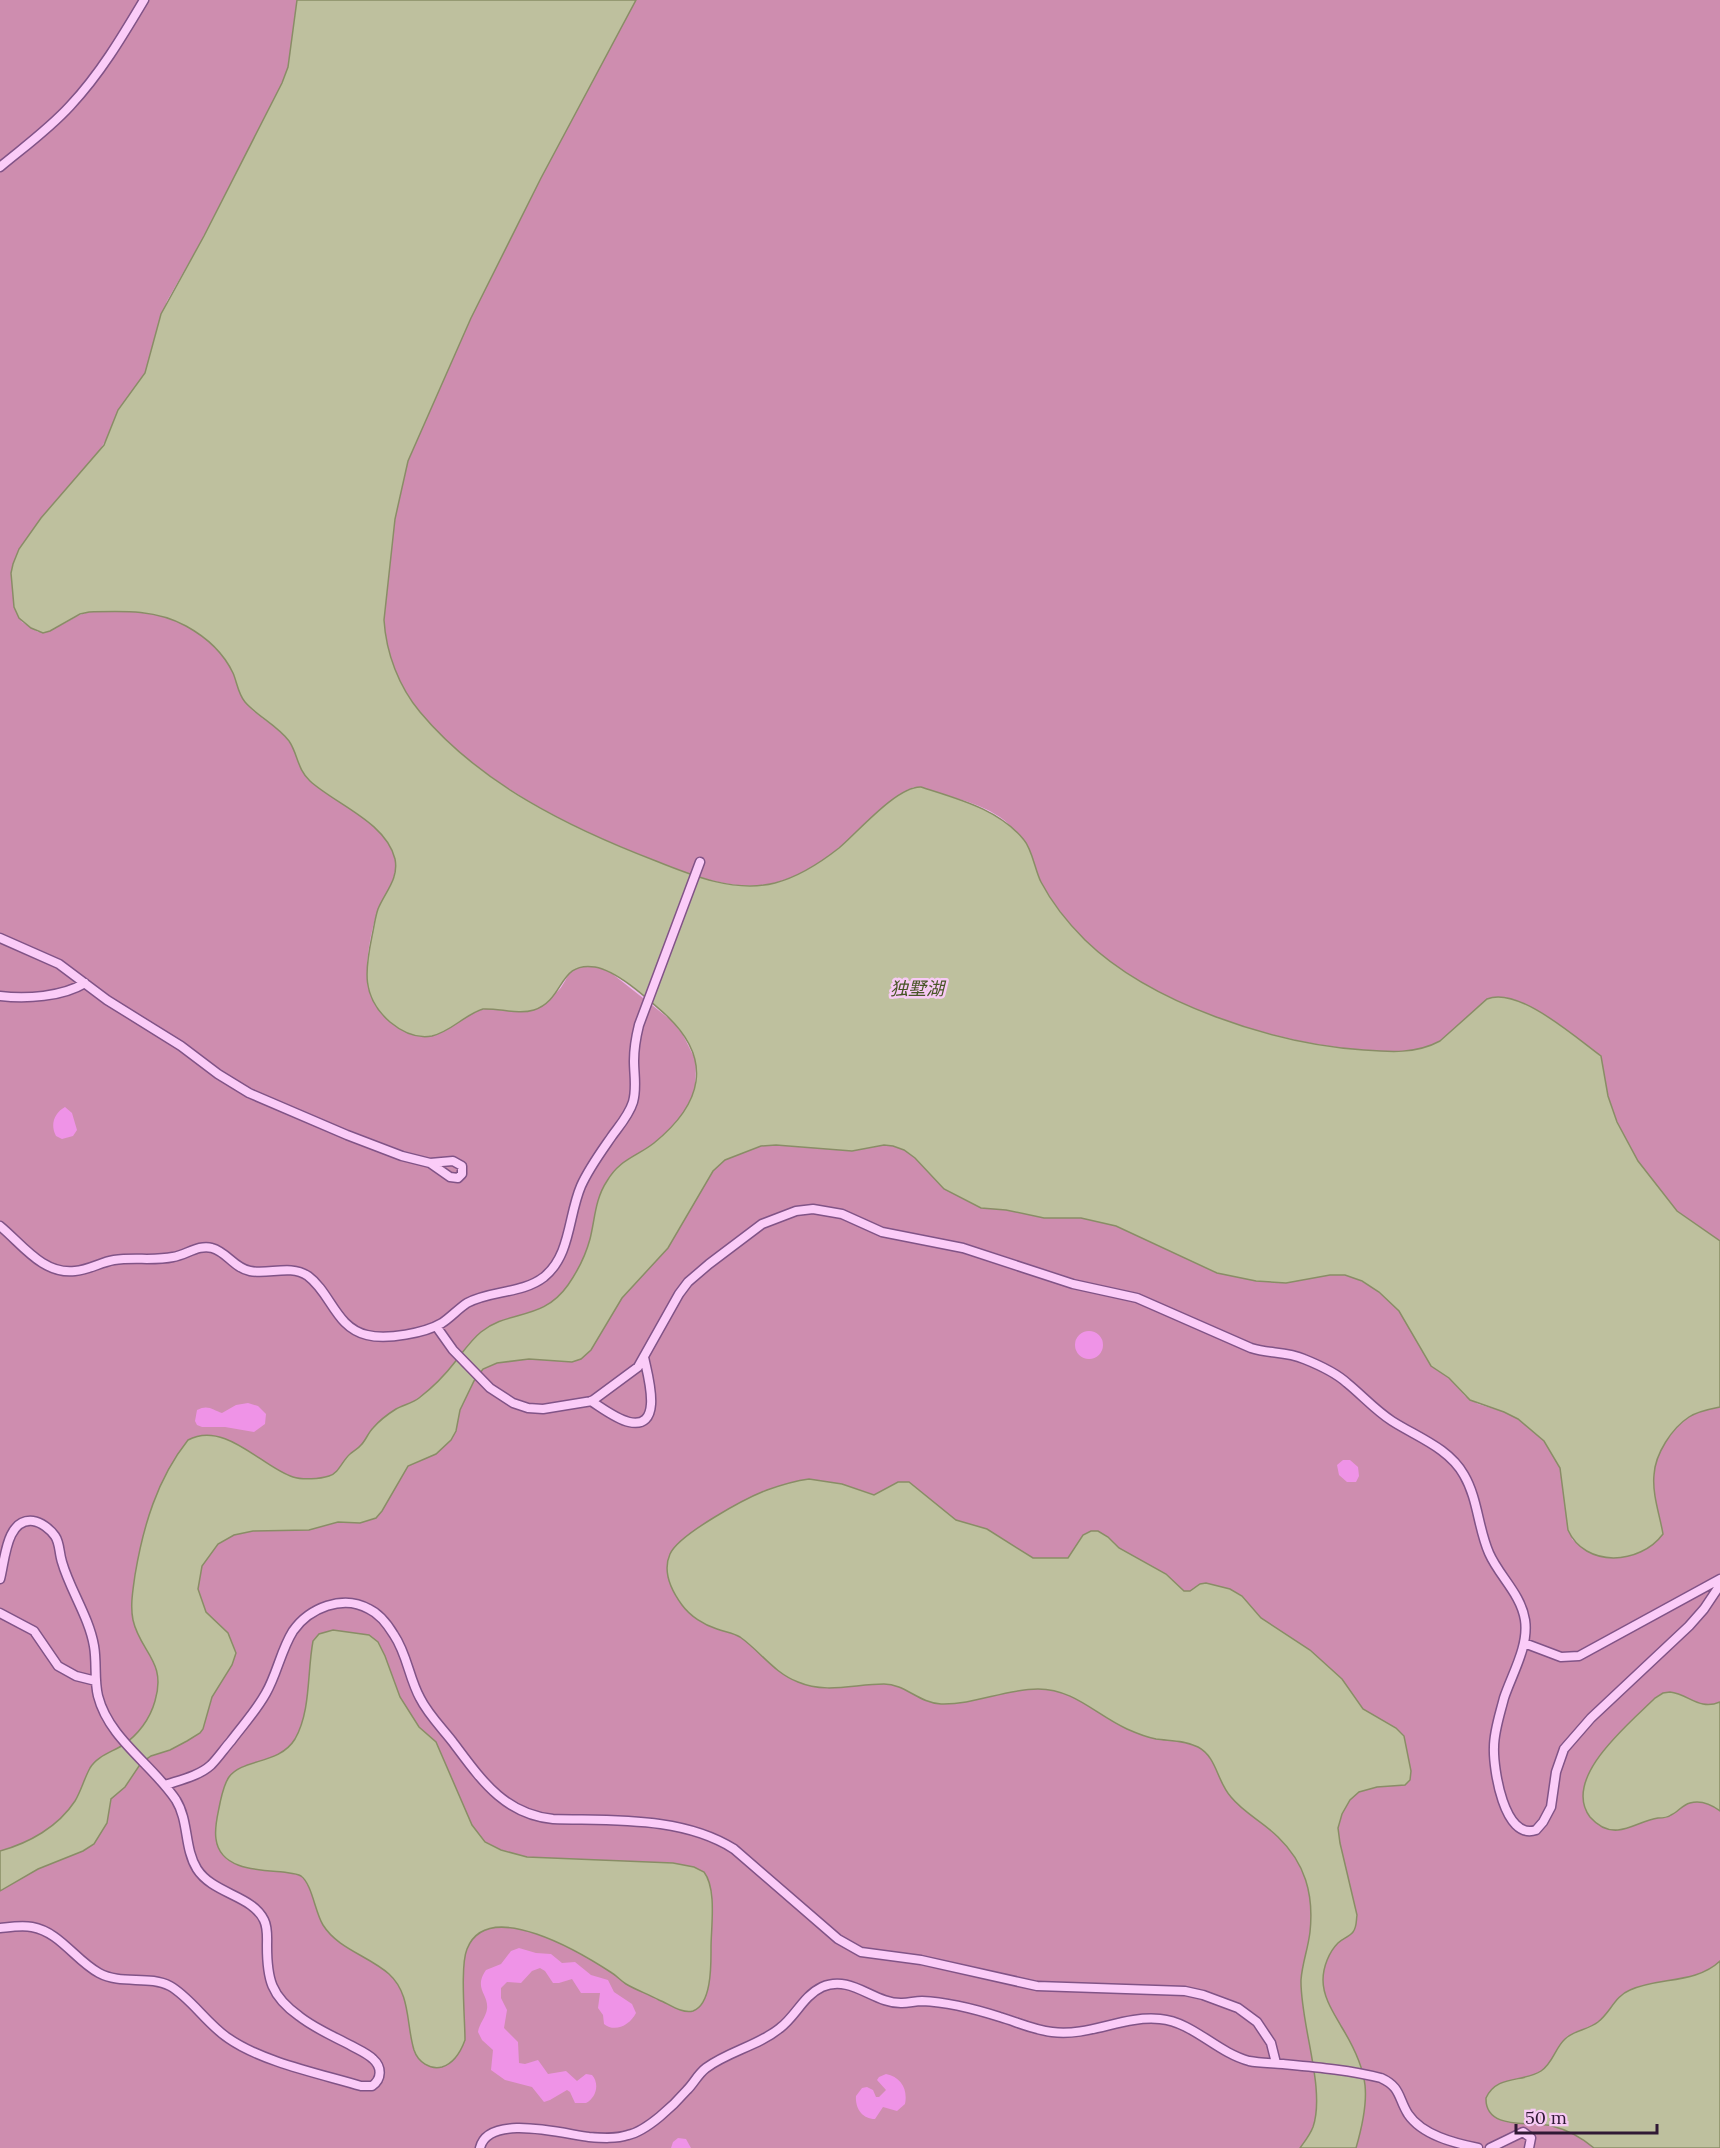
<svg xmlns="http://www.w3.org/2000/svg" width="1720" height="2148" font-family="Lora,'Noto Sans SC',serif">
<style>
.green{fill:#ce8daf}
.sand{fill:#ef93e7}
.water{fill:#bec09e;stroke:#898d66;stroke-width:1.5}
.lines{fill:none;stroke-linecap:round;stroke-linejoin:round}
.lane-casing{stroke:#815387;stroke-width:11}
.lane{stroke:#fbccf8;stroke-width:8}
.labels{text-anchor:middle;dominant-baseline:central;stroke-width:5;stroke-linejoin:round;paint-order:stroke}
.water-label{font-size:18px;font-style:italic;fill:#485527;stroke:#f7c9f4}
</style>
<rect width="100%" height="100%" fill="#f0b9ed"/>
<!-- green -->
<path class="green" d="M0,0H297L288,67L282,83L204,236L167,301L157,329L145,373L118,410L107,438L96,456L41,518L19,549L11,573L14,607L22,622L38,632C60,631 69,617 89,612C122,611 156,609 186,626C206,637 224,652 233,673C237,681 238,691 243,699C254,717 277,724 289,742C298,754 298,770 310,781C335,803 388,823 395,860C398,880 385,892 378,910C373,923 370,940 368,954C364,985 371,1011 399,1028C411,1034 419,1039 433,1035C451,1031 463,1014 481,1010C490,1007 498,1010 507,1011C515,1011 552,996 558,991C566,983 567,972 577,966L598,967L610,972L672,1021L683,1035L696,1061L695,1088L761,1146L776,1145L852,1151L884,1145L893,1146L904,1150L915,1158L944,1189L981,1208L1006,1210L1044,1218H1081L1100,1221L1116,1226L1168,1250L1330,1275H1345L1354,1277L1386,1296L1399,1311L1431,1366L1449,1378L1465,1396L1478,1404L1504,1412L1518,1419L1544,1441L1560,1468L1572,1539C1596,1564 1643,1562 1663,1534C1660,1516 1652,1494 1654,1475C1655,1454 1672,1428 1689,1417C1698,1411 1710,1409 1720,1407V2148H0Z
M636,0H1720V1241L1677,1211L1638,1162L1617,1122L1608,1096L1601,1056C1575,1037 1518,986 1487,999L1440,1041C1416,1054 1390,1052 1364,1050C1274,1044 1150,1004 1085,940C1069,924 1055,905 1043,886C1034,870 1017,830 1004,820C981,802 941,794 914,787C896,794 885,806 871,819C843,846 808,877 769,884C729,891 688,874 651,859C569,827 477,781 420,712C399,686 386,653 384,620L395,519L408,461L471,318L541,178Z"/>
<!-- sand -->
<path class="sand" d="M65,1107L72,1113L77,1130L73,1136L62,1139L56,1136C50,1125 54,1113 65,1107Z
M1075 1345a14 14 0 1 1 28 0a14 14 0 1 1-28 0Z
M248,1403L258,1406L266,1414L265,1424L254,1432L225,1427H202L197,1425L195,1421L197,1410C208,1404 213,1410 222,1413L236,1405Z
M1343,1460H1350L1358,1467L1359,1476L1356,1482H1347L1339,1475L1337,1465Z
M519,1948L536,1953L551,1954L562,1963L575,1962L591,1975L608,1980L614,1992L632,2004L636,2013C630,2025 615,2033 604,2024L603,2015L598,2008L600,1993H581L572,1979L559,1983H553L545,1971L540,1968L532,1971L521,1983L507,1982L501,1988V1998L507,2010L504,2028L518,2042L519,2063L525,2064L538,2060L548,2074L566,2071L577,2081L586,2074L592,2075C600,2084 596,2098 586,2103H575L570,2092L567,2090L550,2100L544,2102L532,2087L505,2080L491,2070L493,2050L482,2040L478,2032C479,2024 486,2017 487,2009C489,1994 473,1989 486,1970L501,1964L511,1951Z
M886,2074C901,2077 908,2089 905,2104L897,2111L883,2107L875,2119C862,2119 855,2108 856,2096L862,2088L867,2087L873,2090L876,2097H879L886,2090L877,2080L879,2077Z
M678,2138L686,2139L691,2148H671L673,2142Z"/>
<!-- water -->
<path class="water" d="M297,0H636L541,178L471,318L408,461L395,519L384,620C386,653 399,687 420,712C480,784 570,828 656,861C693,876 735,893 775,883C798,877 820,863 839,848C858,832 897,786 921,787C958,799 999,809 1024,840C1032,849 1035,870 1041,882C1052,903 1068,923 1085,940C1151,1004 1274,1044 1364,1050C1390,1052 1416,1054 1440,1041L1487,999C1518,986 1575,1037 1601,1056L1608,1096L1617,1122L1638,1161L1677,1211L1720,1241V1407C1710,1409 1698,1411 1689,1417C1672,1428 1655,1454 1654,1475C1652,1494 1660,1516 1663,1534C1640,1565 1585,1568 1568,1530L1560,1468L1544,1441L1518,1419L1504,1412L1470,1400L1449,1378L1431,1366L1399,1311L1379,1292L1362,1281L1345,1275H1330L1286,1283L1256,1281L1217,1273L1116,1226L1081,1218H1044L1006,1210L981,1208L944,1189L915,1158L904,1150L893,1146L884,1145L852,1151L776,1145L761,1146L725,1160L713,1171L668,1248L622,1298L591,1350L581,1359L572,1362L529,1359L497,1363L483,1369L474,1381L460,1410L456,1431L451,1440L436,1454L408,1466L382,1511L376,1518L360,1523L338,1522L309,1530L253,1531L234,1535L218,1544L202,1566L198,1589L206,1612L228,1633L236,1653L232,1665L212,1697L203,1729L200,1733L187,1741L170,1750L151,1756L141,1763L125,1787L111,1799L107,1823L94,1844L83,1851L38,1869L0,1891V1851C29,1843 58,1827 75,1801C81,1791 84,1779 90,1768C97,1756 112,1752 123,1745C138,1735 150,1719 155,1701C167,1661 140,1652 133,1620C130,1605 133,1590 135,1575C143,1527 157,1479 188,1440C225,1420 263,1468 293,1477C302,1480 320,1479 329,1476C339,1473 342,1461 350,1454C353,1451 358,1449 361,1445C366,1440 368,1433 373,1428C379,1421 388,1414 396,1409C403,1405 413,1403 419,1398C432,1388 445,1375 455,1362C463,1352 471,1340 481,1332C509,1309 542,1322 568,1285C577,1272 586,1254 590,1239C595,1219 595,1199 607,1181C620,1159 636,1157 654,1143C702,1104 714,1060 666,1015C649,1000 618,971 595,967C558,961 565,1000 534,1010C518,1015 499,1008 483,1009C464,1015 452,1031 432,1036C416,1039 402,1032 390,1022C361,997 365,970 372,936C374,927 375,918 378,909C385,892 399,879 395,859C386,822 335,804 310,781C297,769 298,754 289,741C277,725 258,717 245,702C238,694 237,682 233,673C223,652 206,637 186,626C155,609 122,611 89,612L80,614L50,631L43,633L31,628L19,618L14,607L11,573L13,564L19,549L41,518L104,445L118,410L145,373L161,314L204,236L282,83L288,67Z
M809,1479L842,1484L874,1495L898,1482H909L956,1520L987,1529L1033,1558H1068L1083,1535L1091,1531H1098L1108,1537L1119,1548L1166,1574L1184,1591H1190L1200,1584L1206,1583L1230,1589L1242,1596L1261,1618L1310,1650L1342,1679L1363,1709L1396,1728L1404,1736L1411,1771L1410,1780L1405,1785L1377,1787L1359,1792L1350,1800L1342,1814L1338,1828L1340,1843L1357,1915C1356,1921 1357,1927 1353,1932C1349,1937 1342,1939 1338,1943C1329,1952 1323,1967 1323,1980C1323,1997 1333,2012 1341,2026C1370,2073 1371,2096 1356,2148H1300C1305,2141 1310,2135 1313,2127C1326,2089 1300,2023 1301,1980C1302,1964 1308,1949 1310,1932C1314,1894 1305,1863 1278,1837C1263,1822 1244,1813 1231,1797C1217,1782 1217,1757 1198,1747C1184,1740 1170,1741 1156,1739C1145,1737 1136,1733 1127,1729C1096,1715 1074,1689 1038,1689C1005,1689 974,1705 941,1704C919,1703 905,1684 884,1684C855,1684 826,1694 798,1682C774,1673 760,1651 740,1637C733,1633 725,1632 717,1629C704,1625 690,1616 682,1605C671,1590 662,1572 670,1554C679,1534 746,1498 767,1490C781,1485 794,1481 809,1479Z
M333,1630L369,1635L378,1642L385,1656L400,1697L419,1727L436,1742L472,1825L485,1842L501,1850L527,1857L673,1863L694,1867L704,1872C717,1889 711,1927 711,1948C711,1964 712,2004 693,2011C682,2014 669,2004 659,2000C648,1994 636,1990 626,1984C621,1981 617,1976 612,1973C583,1954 488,1896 467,1949C460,1966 465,2019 465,2040C461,2051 455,2063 442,2067C430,2070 418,2062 414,2050C406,2024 411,1994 389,1974C369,1956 338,1949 323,1925C315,1912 312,1884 301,1876C296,1873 288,1873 283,1872C259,1870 220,1870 216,1839C214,1827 218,1814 220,1803C222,1794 224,1784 229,1777C243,1758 279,1765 295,1739C311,1711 307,1673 313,1641L319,1634Z
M1670,1692C1689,1694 1699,1711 1720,1702V1811C1712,1805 1701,1800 1690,1803C1682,1805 1678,1812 1671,1815C1667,1818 1663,1818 1658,1818C1644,1820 1631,1829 1618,1830C1607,1831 1597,1825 1590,1817C1561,1778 1630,1723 1655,1698L1663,1693Z
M1720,1961V2148H1594C1582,2138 1568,2130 1552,2126C1531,2121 1485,2131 1486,2098C1497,2074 1523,2083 1541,2071C1553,2063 1555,2048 1565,2039C1574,2030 1588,2030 1598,2022C1610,2013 1615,1996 1630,1990C1658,1977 1696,1984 1720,1961Z"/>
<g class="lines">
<defs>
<path id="lane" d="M0,167C24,147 49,129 70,106C100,74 122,37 144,0
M0,938L59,964L107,1000L181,1046L218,1074L249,1093L347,1135L402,1156L430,1163L453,1161L462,1166V1174L458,1178L450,1177L430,1163
M0,996C26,999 62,997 85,983
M0,1226C22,1244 43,1275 75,1271C89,1270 101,1262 114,1260C134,1257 154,1261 173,1257C186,1255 199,1244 212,1248C227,1252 234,1268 250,1271C269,1275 290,1264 308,1276C331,1293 336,1328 367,1335C387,1340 425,1333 442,1323C451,1317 458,1309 467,1303C491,1290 522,1294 544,1277C571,1255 568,1216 581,1186C589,1168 601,1152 612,1136C620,1125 629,1115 633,1102C637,1088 634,1075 634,1061C634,1049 636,1037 639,1025L700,862
M436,1326L453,1350L490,1388L513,1403L528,1408L543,1409L592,1401L638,1367L679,1294L688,1282L709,1264L762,1224L796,1211L813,1209L842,1214L882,1232L963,1248L1073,1284L1137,1298L1251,1348C1269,1354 1286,1351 1304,1359C1319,1365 1335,1372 1347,1383C1363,1396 1375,1410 1392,1421C1417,1437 1449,1448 1464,1475C1478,1499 1478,1528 1489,1553C1499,1576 1521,1594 1525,1620C1529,1646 1512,1674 1504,1698C1500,1714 1494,1731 1494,1747C1493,1768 1504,1841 1536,1830L1543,1822L1551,1807L1556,1772L1564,1749L1591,1718L1689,1626L1704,1609L1720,1585
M591,1401C602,1408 616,1419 629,1422C665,1430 647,1373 644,1357
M0,1579C5,1561 6,1518 33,1521C41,1522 50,1529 55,1536C60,1543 59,1553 62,1562C70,1590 89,1617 94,1646C97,1663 94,1680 98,1696C109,1739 152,1764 176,1800C189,1821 184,1848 197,1869C213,1894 252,1895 264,1920C268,1928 267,1937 267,1946C267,1979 271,1996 299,2016C314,2028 333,2036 350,2045C357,2049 367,2053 373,2059C382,2067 382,2079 372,2086H361C321,2074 262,2062 228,2038C207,2024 190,1997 170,1986C149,1975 121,1985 99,1973C75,1960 60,1932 32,1927C22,1925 10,1927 0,1928
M0,1613L34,1631L58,1666L76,1676L96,1681
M1524,1643L1561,1657L1579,1656L1720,1579
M165,1785C180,1780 199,1776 211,1765C218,1758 224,1749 231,1741C243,1725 256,1711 266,1693C277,1674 281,1650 293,1631C309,1608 343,1594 369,1609C380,1614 388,1625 394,1635C407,1654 409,1678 420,1698C428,1714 441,1727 452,1741C480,1778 503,1814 553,1819C612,1821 682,1816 734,1849L838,1939L861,1952L921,1960L1037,1986L1185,1991L1203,1995L1238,2008L1257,2022L1271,2043L1276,2063
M480,2148C488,2113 564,2134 589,2137C602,2138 616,2139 628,2135C647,2131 674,2105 687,2090C694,2083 698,2074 706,2068C729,2051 758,2046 780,2028C796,2016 803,1996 822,1987C851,1974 874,2004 902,2003C909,2003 915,2001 922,2001C947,2002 975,2009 1000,2017C1017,2022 1034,2030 1052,2032C1089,2037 1124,2015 1160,2019C1193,2022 1216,2052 1249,2061C1259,2063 1272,2063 1283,2064C1315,2067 1350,2070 1381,2078C1401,2087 1398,2098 1408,2114C1422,2135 1454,2143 1478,2148
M1490,2148L1523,2132L1531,2138L1529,2148"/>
</defs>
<!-- lane casing -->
<use href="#lane" class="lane-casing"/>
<!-- lane -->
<use href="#lane" class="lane"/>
</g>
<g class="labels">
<!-- water labels -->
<g class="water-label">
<text x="917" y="988">独墅湖</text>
</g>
</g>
<!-- scale -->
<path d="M1516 2124v9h141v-9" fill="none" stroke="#301935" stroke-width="3"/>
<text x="1525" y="2124" font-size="18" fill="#301935" stroke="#f7c9f4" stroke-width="4.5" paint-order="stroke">50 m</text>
</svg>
